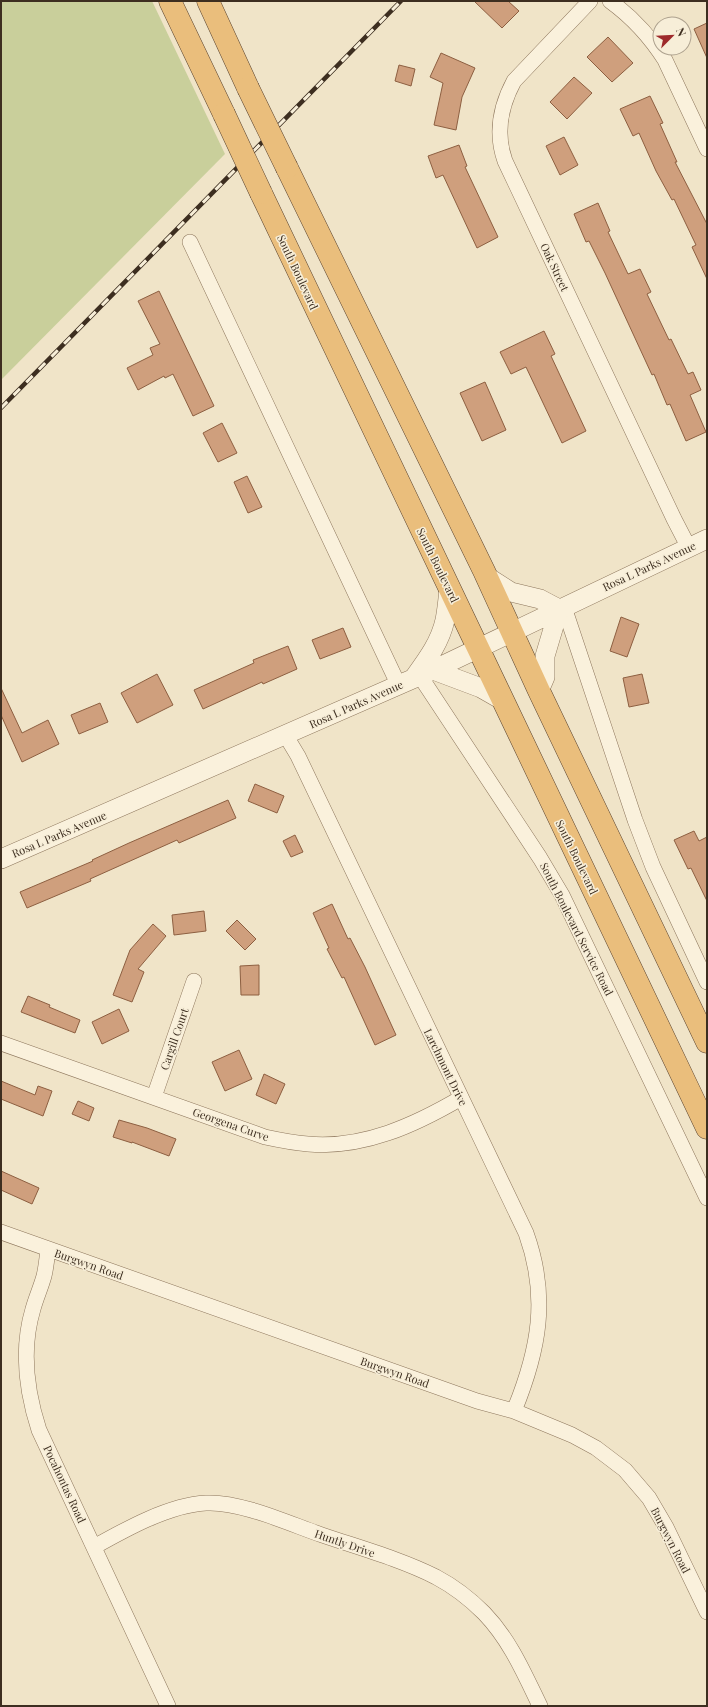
<svg xmlns="http://www.w3.org/2000/svg" width="708" height="1707" font-family="'Playfair Display',serif">
<style>
.green{fill:#c9cf9b}
.building{fill:#cf9f7d;stroke:#8d5f41}
.lines{fill:none;stroke-linecap:round;stroke-linejoin:round}
.minor-casing{stroke:#8d765c;stroke-width:16}
.tertiary-casing{stroke:#8d765c;stroke-width:20}
.trunk-casing{stroke:#5b4430;stroke-width:23}
.minor{stroke:#faf1dc;stroke-width:15}
.tertiary{stroke:#faf1dc;stroke-width:19}
.trunk{stroke:#eabe7c;stroke-width:22}
.rail-casing{stroke:#3d2e20;stroke-width:4.5}
.rail{stroke:#f7eed8;stroke-width:3;stroke-dasharray:9;stroke-linecap:butt}
.trunk-bridge-casing{stroke:#5b4430;stroke-width:23;stroke-linecap:butt}
.trunk-bridge{stroke:#eabe7c;stroke-width:22}
.labels{text-anchor:middle;dominant-baseline:central;stroke-width:3;stroke-linejoin:round;paint-order:stroke}
.street-label{font-size:11px;fill:#3d2e20;stroke:#f7eed8}
</style>
<rect width="100%" height="100%" fill="#f0e4c8"/>
<!-- green -->
<path class="green" d="M1,1H152L225,154L1,380Z"/>
<!-- building -->
<path class="building" d="M474,1H508L519,11L502,28Z
M707,23V58L694,29Z
M608,37L633,63L612,82L587,57Z
M441,53L475,68L462,97L456,130L434,125L443,83L430,77Z
M399,65L415,69L411,86L395,81Z
M574,77L592,93L567,119L550,102Z
M650,96L663,123L660,124L677,162H675L707,224V279L692,247L696,245L674,199L672,200L656,171L639,133L633,136L620,109Z
M564,137L578,165L560,175L546,146Z
M459,145L467,166L465,167L498,237L477,248L443,175L436,178L428,156Z
M598,203L610,231L608,232L628,274L640,269L651,292L647,294L669,340L671,339L688,374L693,372L701,390L690,395L706,432L686,441L670,404L667,405L654,374L652,375L605,273L589,241L586,242L574,214Z
M159,291L214,406L193,416L173,374L165,378L164,376L138,390L127,368L153,355L150,348L160,344L138,301Z
M544,331L555,354L551,356L586,431L562,443L526,367L511,374L500,352Z
M485,382L506,430L482,441L460,393Z
M222,423L237,453L218,462L203,433Z
M247,476L262,507L248,513L234,482Z
M621,617L639,624L627,657L610,651Z
M343,628L351,647L320,659L312,640Z
M288,646L297,669L263,684L262,682L203,709L194,690L254,663L253,660Z
M157,674L173,705L137,723L121,693Z
M642,674L649,703L629,707L623,678Z
M1,688L22,733L48,720L59,744L22,762L1,715Z
M100,703L108,722L79,734L71,715Z
M255,784L284,796L277,813L248,801Z
M228,800L236,818L179,843L177,840L90,879L91,881L27,908L20,892L93,861L92,860L129,843Z
M694,831L699,841L707,837V901L691,868L688,869L674,840Z
M295,835L303,852L291,857L283,841Z
M332,904L348,939L350,938L365,967L396,1035L375,1045L344,977L342,978L327,949L329,948L313,913Z
M204,911L206,931L174,935L172,915Z
M237,920L256,939L245,950L226,931Z
M153,924L166,936L138,969L144,972L132,1002L113,995L130,950Z
M259,965V995H241L240,966Z
M28,996L50,1005L49,1007L80,1020L75,1033L21,1012Z
M119,1009L129,1031L102,1044L92,1022Z
M239,1050L252,1079L225,1091L212,1062Z
M264,1074L285,1084L276,1104L256,1095Z
M1,1081L35,1095L38,1086L52,1091L43,1116L1,1099Z
M78,1101L94,1108L89,1121L72,1114Z
M119,1120L147,1128L176,1139L169,1156L132,1142V1143L113,1137Z
M1,1171L39,1188L32,1204L1,1190Z"/>
<g class="lines">
<defs>
<path id="minor" d="M590,1L514,81C500,107 495,133 505,161L674,519L689,548
M610,1C632,17 651,38 665,60L707,149
M190,242L399,686
M564,607L635,820L653,867L707,982
M420,676L540,858L562,895L707,1198
M286,736L298,756L526,1233C549,1297 539,1350 514,1411
M1,1043L265,1137C279,1140 293,1143 308,1144C363,1149 415,1125 461,1098
M154,1097L194,981
M1,1232L477,1401L514,1411L572,1435L596,1448L625,1470L649,1498L666,1527L707,1612
M48,1249C47,1258 46,1268 44,1276C41,1287 36,1298 33,1309C21,1349 26,1390 39,1430L168,1706
M94,1547C126,1529 169,1505 206,1503C240,1501 290,1524 322,1535C360,1548 400,1559 436,1577C453,1586 470,1599 484,1613C510,1640 524,1673 540,1706"/>
<path id="tertiary" d="M486,576L511,592L540,599L559,609L545,656V677L539,691
M433,670L481,688L502,700
M413,679C426,661 440,643 445,620C447,610 448,599 449,589
M1,859L433,670L707,539"/>
<path id="trunk" d="M170,1L224,114
M208,1L248,88
M287,168L484,571L539,691L707,1042
M261,193L707,1128"/>
</defs>
<!-- minor casing -->
<use href="#minor" class="minor-casing"/>
<!-- tertiary casing -->
<use href="#tertiary" class="tertiary-casing"/>
<!-- trunk casing -->
<use href="#trunk" class="trunk-casing"/>
<!-- minor -->
<use href="#minor" class="minor"/>
<!-- tertiary -->
<use href="#tertiary" class="tertiary"/>
<!-- trunk -->
<use href="#trunk" class="trunk"/>
<defs>
<path id="rail" d="M1,408L401,1"/>
</defs>
<!-- rail casing -->
<use href="#rail" class="rail-casing"/>
<!-- rail -->
<use href="#rail" class="rail"/>
<defs>
<path id="trunk-bridge" d="M248,88L287,168
M224,114L261,193"/>
</defs>
<!-- trunk-bridge casing -->
<use href="#trunk-bridge" class="trunk-bridge-casing"/>
<!-- trunk-bridge -->
<use href="#trunk-bridge" class="trunk-bridge"/>
</g>
<g class="labels">
<!-- street labels -->
<g class="street-label">
<text transform="translate(555 267) rotate(65)">Oak Street</text>
<text transform="translate(298 272) rotate(65)">South Boulevard</text>
<text transform="translate(438 565) rotate(64)">South Boulevard</text>
<text transform="translate(649 566) rotate(-25)">Rosa L Parks Avenue</text>
<text transform="translate(356 704) rotate(-24)">Rosa L Parks Avenue</text>
<text transform="translate(59 834) rotate(-23)">Rosa L Parks Avenue</text>
<text transform="translate(577 857) rotate(64)">South Boulevard</text>
<text transform="translate(577 929) rotate(63)">South Boulevard Service Road</text>
<text transform="translate(174 1039) rotate(-71)">Cargill Court</text>
<text transform="translate(446 1067) rotate(64)">Larchmont Drive</text>
<text transform="translate(231 1124) rotate(19)">Georgena Curve</text>
<text transform="translate(89 1264) rotate(19)">Burgwyn Road</text>
<text transform="translate(395 1372) rotate(19)">Burgwyn Road</text>
<text transform="translate(65 1484) rotate(65)">Pocahontas Road</text>
<text transform="translate(671 1540) rotate(63)">Burgwyn Road</text>
<text transform="translate(345 1543) rotate(19)">Huntly Drive</text>
</g>
</g>
<!-- border -->
<rect width="708" height="1707" fill="none" stroke="#3d2e20" stroke-width="4"/>
<!-- north arrow -->
<g transform="translate(672 36) rotate(66)"><circle r="19" fill="#f7eed8" stroke="#ada18e"/>
<path d="M0-3L7 15L0 10L-7 15Z" fill="#9e2a2b"/>
<text y="-6" font-size="11" font-weight="bold" text-anchor="middle" fill="#3d2e20">N</text>
</g>
</svg>
